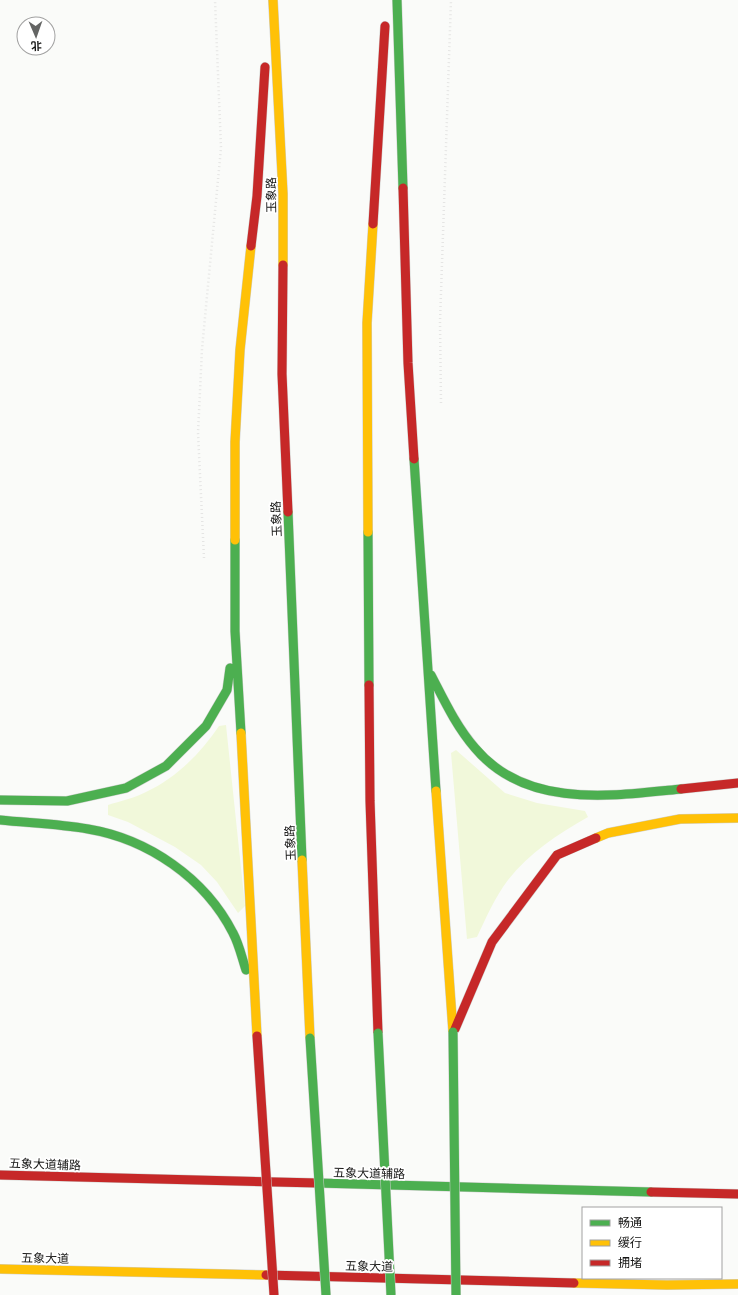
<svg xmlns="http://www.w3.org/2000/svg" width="738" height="1295" font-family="Montserrat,'Noto Sans SC',sans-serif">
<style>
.green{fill:#f1f8da}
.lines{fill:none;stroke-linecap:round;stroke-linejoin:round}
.fast-casing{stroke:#cfd0ce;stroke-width:10}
.slow-casing{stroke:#cfd0ce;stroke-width:10}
.jam-casing{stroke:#cfd0ce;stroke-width:10}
.path{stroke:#e5e5e4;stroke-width:2.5;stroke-dasharray:1 3;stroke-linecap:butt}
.fast{stroke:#4caf50;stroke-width:9}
.slow{stroke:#ffc107;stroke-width:9}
.jam{stroke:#c62828;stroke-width:9}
.fast-bridge-casing{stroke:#cfd0ce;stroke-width:10;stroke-linecap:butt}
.jam-bridge-casing{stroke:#cfd0ce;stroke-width:10;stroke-linecap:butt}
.fast-bridge{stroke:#4caf50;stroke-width:9}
.jam-bridge{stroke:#c62828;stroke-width:9}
.labels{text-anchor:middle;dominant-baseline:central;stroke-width:3.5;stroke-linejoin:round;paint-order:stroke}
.street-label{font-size:12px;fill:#141413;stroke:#fff}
</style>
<rect width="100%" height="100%" fill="#fafbf9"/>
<!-- green -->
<path class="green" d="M226,725L245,906L238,913L217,882L201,865L175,847L128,822L108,815V805C120,801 135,798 146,792C176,778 201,753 219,726Z
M456,750L505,793L537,803L585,811L588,817C558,834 529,853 508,880C495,897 486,918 477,937L467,939L451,753Z"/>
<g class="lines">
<defs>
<path id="fast" d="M397,0L403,188
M414,459L436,791
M288,512L302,860
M368,532L369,685
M235,540V631L241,733
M431,675C444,700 456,726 475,748C526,809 611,796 681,789
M0,800L67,801L126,788L166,766L206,726L227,690L230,668
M0,820C29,823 59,824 88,829C148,839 205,878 233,933C239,944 242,958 246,970
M318,1183L651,1192"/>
<path id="slow" d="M273,0L283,194V265
M368,532L367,323L373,224
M235,540V442L240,350L251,246
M241,733L257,1036
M436,791L453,1032
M596,838L608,833L680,819L738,818
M302,860L310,1038
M0,1269L266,1275
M574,1283L667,1285L738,1284"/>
<path id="jam" d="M403,188L408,363L414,459
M373,224L385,26
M251,246L257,196L265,67
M283,265L282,374L288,512
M369,685L370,801L378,1033
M681,789L738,783
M455,1029L492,942L557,855L596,838
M0,1175L318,1183
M651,1192L738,1194
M266,1275L574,1283"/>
</defs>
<!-- fast casing -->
<use href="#fast" class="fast-casing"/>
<!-- slow casing -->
<use href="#slow" class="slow-casing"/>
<!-- jam casing -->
<use href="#jam" class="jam-casing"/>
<!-- path -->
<path class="path" d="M441,403L440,322L451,0
M204,558L198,433L202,349L221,148L215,0"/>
<!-- fast -->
<use href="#fast" class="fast"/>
<!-- slow -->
<use href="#slow" class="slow"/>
<!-- jam -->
<use href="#jam" class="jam"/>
<defs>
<path id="fast-bridge" d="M453,1032L456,1295
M378,1033L391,1295
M310,1038L326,1295"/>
<path id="jam-bridge" d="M257,1036L274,1295"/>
</defs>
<!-- fast-bridge casing -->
<use href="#fast-bridge" class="fast-bridge-casing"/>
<!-- jam-bridge casing -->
<use href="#jam-bridge" class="jam-bridge-casing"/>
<!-- fast-bridge -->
<use href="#fast-bridge" class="fast-bridge"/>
<!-- jam-bridge -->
<use href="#jam-bridge" class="jam-bridge"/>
</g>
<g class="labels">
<!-- street labels -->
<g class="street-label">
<text transform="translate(271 195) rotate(-91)">玉象路</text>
<text transform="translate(276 519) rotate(-92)">玉象路</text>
<text transform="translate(290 843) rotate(-92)">玉象路</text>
<text transform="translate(45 1164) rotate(2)">五象大道辅路</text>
<text transform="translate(369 1173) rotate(1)">五象大道辅路</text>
<text transform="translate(45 1258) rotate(1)">五象大道</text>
<text transform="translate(369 1266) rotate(1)">五象大道</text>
</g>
</g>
<!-- legend -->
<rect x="582" y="1207" width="140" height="72" fill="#ffffff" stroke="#a1a1a1"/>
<rect x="590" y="1220" width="20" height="6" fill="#4caf50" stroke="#a1a1a1"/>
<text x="618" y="1227" font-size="12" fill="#141413">畅通</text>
<rect x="590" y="1240" width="20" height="6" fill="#ffc107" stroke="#a1a1a1"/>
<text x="618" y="1247" font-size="12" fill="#141413">缓行</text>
<rect x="590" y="1260" width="20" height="6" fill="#c62828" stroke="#a1a1a1"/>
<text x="618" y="1267" font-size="12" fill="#141413">拥堵</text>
<!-- north arrow -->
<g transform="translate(36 36) rotate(178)"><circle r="19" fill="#ffffff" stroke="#a1a1a1"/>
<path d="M0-3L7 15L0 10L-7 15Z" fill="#646564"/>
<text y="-6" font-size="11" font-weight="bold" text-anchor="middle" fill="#141413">北</text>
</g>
</svg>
